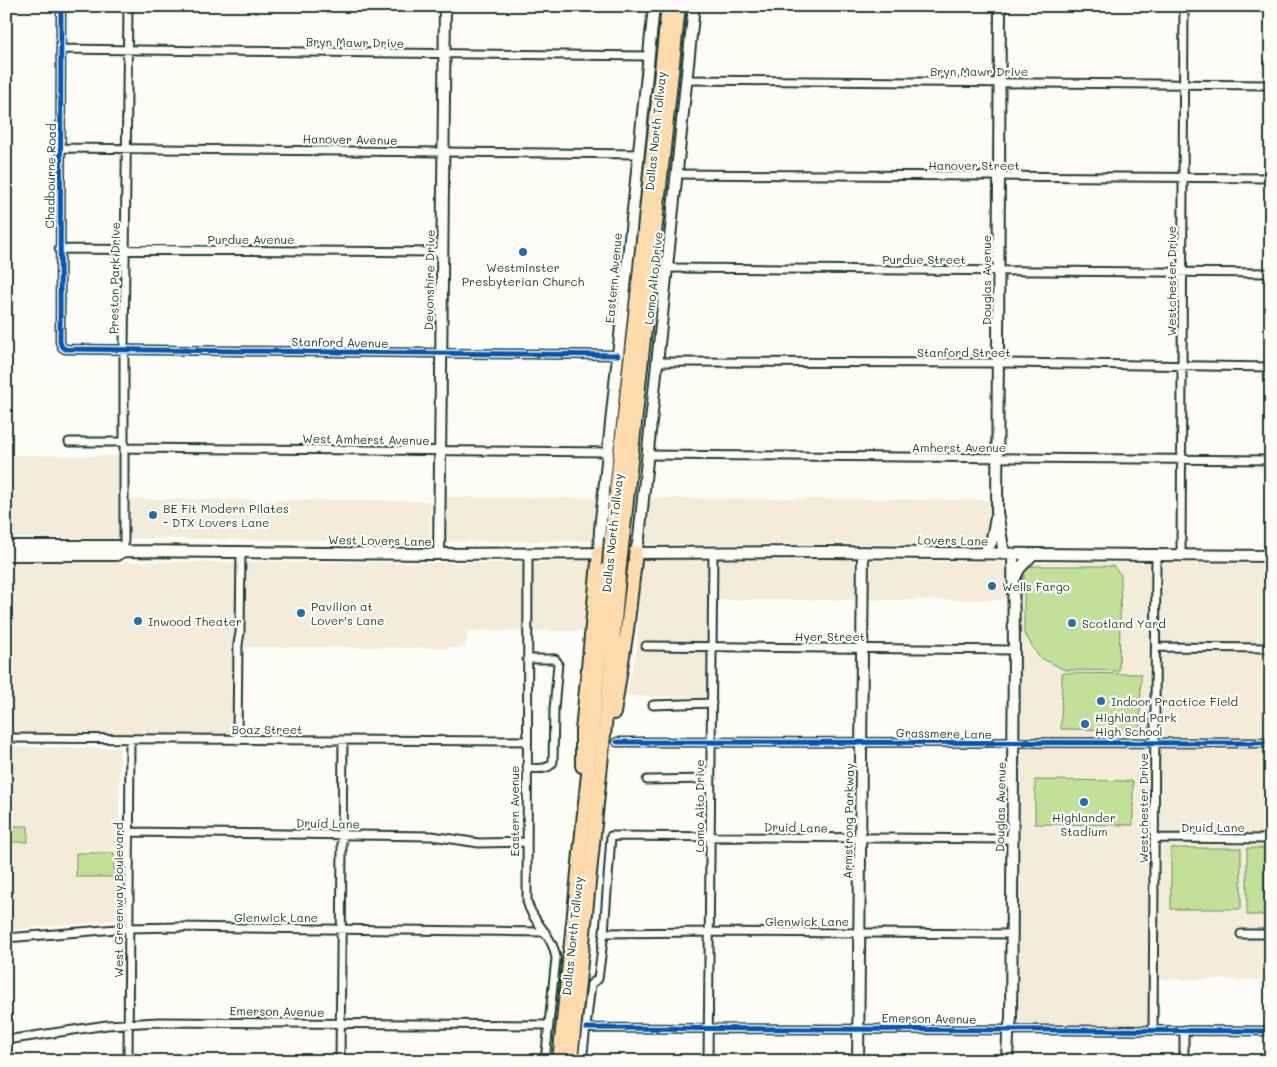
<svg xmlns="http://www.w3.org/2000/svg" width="1277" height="1067" font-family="Mali,sans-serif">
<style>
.built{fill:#f5ebd9}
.green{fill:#c2e097;stroke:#708e66}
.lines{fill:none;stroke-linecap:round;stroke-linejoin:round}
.street-casing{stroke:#1f3d34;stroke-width:11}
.secondary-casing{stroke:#1f3d34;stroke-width:14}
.highway-casing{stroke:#1f3d34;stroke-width:16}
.street{stroke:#fdfcf7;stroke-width:7}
.secondary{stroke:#fdfcf7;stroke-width:10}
.highway{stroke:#fedbac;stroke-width:12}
.highway-bridge-casing{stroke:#1f3d34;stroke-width:16;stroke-linecap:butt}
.highway-bridge{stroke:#fedbac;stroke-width:12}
.cycleway-casing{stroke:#fdfcf7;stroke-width:8}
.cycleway{stroke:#0057b8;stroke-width:5}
.poi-dot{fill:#1f6fb2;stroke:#fdfcf7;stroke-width:2}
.labels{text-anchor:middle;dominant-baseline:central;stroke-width:4.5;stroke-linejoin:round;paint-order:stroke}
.street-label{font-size:12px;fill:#1f3d34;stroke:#fdfcf7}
.poi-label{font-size:12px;fill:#1f3d34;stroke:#fdfcf7;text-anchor:start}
</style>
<rect width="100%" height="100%" fill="#fdfcf7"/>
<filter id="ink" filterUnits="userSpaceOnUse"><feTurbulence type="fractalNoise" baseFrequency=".02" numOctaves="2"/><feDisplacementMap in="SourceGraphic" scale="10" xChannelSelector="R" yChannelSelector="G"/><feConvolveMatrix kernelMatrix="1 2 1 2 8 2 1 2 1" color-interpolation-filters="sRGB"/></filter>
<g filter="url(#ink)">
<!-- built -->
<path class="built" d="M6,455L119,456L120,538H6Z
M446,497L597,498L593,541L445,542Z
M649,498L993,500L989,544H641Z
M130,499L430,501V542L130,538Z
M750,555H852L859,566V600H718L717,697L626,696L637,649L640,558L744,560Z
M6,561L526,563L525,631H467L466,648L235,647L233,734L6,733Z
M589,561L592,563L587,631H533V563Z
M869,561L1003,562L1008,568L1009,600H869Z
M1034,562L1271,564V980L1150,979V1027H1017L1020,573Z
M6,747L120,748L118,920L6,930Z"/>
<!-- green -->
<path class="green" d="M1033,566H1113L1121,575L1119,671L1065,670L1039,657L1024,633V571Z
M1062,673L1141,674L1140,730L1061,729Z
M1035,780L1133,781V825L1035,824Z
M6,826H28V842H6Z
M1171,848H1241V909H1171Z
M1247,848H1271V915H1247Z
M76,853H114V877H76Z"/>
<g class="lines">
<defs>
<path id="street" d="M61,6L60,342L62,347L65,349L618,355
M61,49L648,56
M687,80L1271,85
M61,148L639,154
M677,174L1271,178
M59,249L442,252
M667,268L1271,273
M656,362L1009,363L1271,367
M69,442H124
M124,448L608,452
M647,455L1271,460
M124,551V350L128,6
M528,553L527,901C532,923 553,934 556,958L545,1061
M1181,555L1184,6
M646,646L1014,650
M1156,647L1271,648
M653,705L712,703
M6,738L527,741
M237,740L238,644L240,633L241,551
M617,742L1271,743
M527,768C536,768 548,771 553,762L554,710L558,663L555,659H527
M647,780L711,779
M129,832L432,836L479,843L527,842
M1155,838L1271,839
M604,933L709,932L1010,934
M1241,934H1271
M6,938L129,928L178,927L545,932
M586,1028L1271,1031
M1153,1030L1156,555
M6,1040L107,1025L158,1022L549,1025
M128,1061L130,739
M340,1061L343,741
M582,1061L591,984L598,979L604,933L611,836L1012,839
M708,1061L713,552
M1184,1061V1030"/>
<path id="secondary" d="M1000,6L997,512L1004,554
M6,546H117L124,551L431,554L828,552L1271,556
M599,552L600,530L654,6
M636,552L639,538L694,6
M984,553L991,543L996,518
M439,554L445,6
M6,555H117L124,551
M1015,578L1019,569L1033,554
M858,1061L863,552
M1007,1061L1008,1036L1011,1019L1014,650L1013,554"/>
<path id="highway" d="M611,538L668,6
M623,538L679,6
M614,713L627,630L636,552
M582,766V731L599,552
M559,1061L609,565
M571,1061L611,666L620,565"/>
</defs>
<!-- street casing -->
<use href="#street" class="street-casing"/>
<!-- secondary casing -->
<use href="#secondary" class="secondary-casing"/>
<!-- highway casing -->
<use href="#highway" class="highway-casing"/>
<!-- street -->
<use href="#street" class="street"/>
<!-- secondary -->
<use href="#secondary" class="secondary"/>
<!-- highway -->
<use href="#highway" class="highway"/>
<defs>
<path id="highway-bridge" d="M609,565L611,538
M620,565L623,538"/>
</defs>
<!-- highway-bridge casing -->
<use href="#highway-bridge" class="highway-bridge-casing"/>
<!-- highway-bridge -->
<use href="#highway-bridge" class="highway-bridge"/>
<defs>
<path id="cycleway" d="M61,6L60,342L62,347L65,349L618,355
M617,742L1271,743
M586,1028L1271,1031"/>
</defs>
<!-- cycleway casing -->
<use href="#cycleway" class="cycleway-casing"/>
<!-- cycleway -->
<use href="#cycleway" class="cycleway"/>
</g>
</g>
<!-- markers -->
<g class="poi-dot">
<circle cx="523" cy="252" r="5"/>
<circle cx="153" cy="515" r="5"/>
<circle cx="992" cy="586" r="5"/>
<circle cx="301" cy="613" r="5"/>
<circle cx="138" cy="621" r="5"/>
<circle cx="1072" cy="623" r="5"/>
<circle cx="1101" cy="701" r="5"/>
<circle cx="1085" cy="724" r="5"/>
<circle cx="1084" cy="802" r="5"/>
</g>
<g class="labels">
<!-- street labels -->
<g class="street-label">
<text transform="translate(355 42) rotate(1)">Bryn Mawr Drive</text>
<text x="979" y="71">Bryn Mawr Drive</text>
<text transform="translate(655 131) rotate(-84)">Dallas North Tollway</text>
<text transform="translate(350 139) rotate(1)">Hanover Avenue</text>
<text x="974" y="165">Hanover Street</text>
<text transform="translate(50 176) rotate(-89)">Chadbourne Road</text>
<text x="251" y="239">Purdue Avenue</text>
<text x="924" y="259">Purdue Street</text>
<text transform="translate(114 278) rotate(-89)">Preston Park Drive</text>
<text transform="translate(613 278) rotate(-85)">Eastern Avenue</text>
<text transform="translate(653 278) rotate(-84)">Lomo Alto Drive</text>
<text transform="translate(429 280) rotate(-89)">Devonshire Drive</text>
<text transform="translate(986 280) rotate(-90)">Douglas Avenue</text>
<text transform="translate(1171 281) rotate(-90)">Westchester Drive</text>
<text transform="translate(340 342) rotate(1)">Stanford Avenue</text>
<text x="964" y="352">Stanford Street</text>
<text transform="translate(366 439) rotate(1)">West Amherst Avenue</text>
<text x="959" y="447">Amherst Avenue</text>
<text transform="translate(612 533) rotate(-84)">Dallas North Tollway</text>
<text transform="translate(380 540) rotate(1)">West Lovers Lane</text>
<text transform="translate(953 540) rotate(1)">Lovers Lane</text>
<text x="830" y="636">Hyer Street</text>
<text x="267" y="729">Boaz Street</text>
<text transform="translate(944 733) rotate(1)">Grassmere Lane</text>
<text transform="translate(699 806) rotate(-90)">Lomo Alto Drive</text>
<text transform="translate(1000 807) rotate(-89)">Douglas Avenue</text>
<text transform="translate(1143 808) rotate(-90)">Westchester Drive</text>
<text transform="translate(514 811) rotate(-90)">Eastern Avenue</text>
<text transform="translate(848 821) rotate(-89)">Armstrong Parkway</text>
<text transform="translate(328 823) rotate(1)">Druid Lane</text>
<text transform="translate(796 827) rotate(1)">Druid Lane</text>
<text x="1213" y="827">Druid Lane</text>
<text transform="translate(118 900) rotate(-90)">West Greenway Boulevard</text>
<text x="276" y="917">Glenwick Lane</text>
<text x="807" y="921">Glenwick Lane</text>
<text transform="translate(572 936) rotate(-84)">Dallas North Tollway</text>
<text transform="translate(277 1011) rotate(1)">Emerson Avenue</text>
<text transform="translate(929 1018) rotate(1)">Emerson Avenue</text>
</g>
<!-- poi labels -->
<g class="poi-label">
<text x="523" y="267" text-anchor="middle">Westminster<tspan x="523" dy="14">Presbyterian Church</tspan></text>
<text x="163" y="508">BE Fit Modern Pilates<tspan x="163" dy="14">- DTX Lovers Lane</tspan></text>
<text x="1002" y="586">Wells Fargo</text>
<text x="311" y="606">Pavilion at<tspan x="311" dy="14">Lover's Lane</tspan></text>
<text x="148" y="621">Inwood Theater</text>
<text x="1082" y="623">Scotland Yard</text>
<text x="1111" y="701">Indoor Practice Field</text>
<text x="1095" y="717">Highland Park<tspan x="1095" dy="14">High School</tspan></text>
<text x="1084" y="817" text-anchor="middle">Highlander<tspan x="1084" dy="14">Stadium</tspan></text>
</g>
</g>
<!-- margin -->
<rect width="1277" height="1067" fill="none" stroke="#fdfcf7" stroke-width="25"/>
<rect x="12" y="12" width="1252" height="1042" fill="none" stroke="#1f3d34" stroke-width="2" filter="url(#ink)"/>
</svg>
